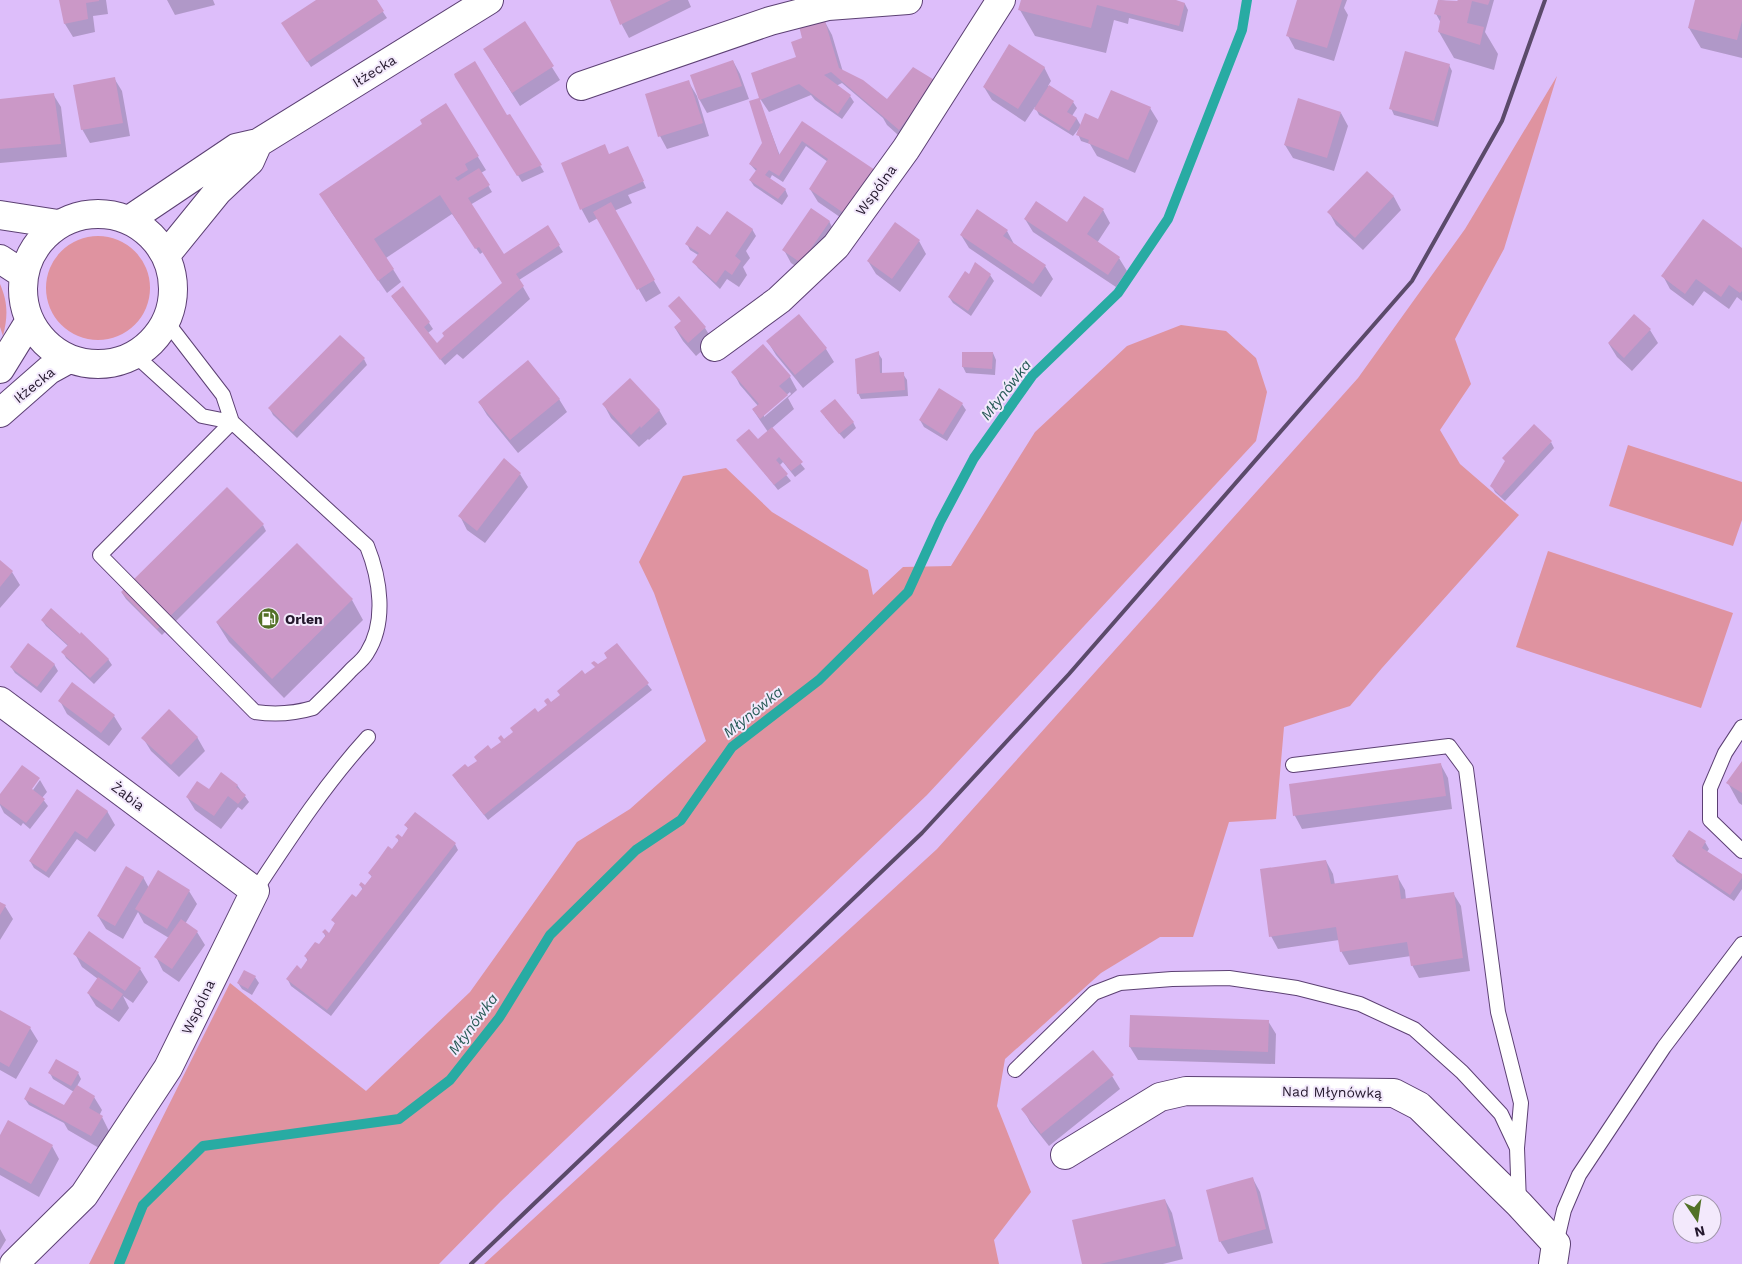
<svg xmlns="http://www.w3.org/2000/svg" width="1742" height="1264" font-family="'Work Sans',sans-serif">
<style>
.green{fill:#df93a0}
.shadow{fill:#0003;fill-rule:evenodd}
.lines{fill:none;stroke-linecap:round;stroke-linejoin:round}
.stream{stroke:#28aba3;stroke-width:10}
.building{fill:#cb98c7}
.lane-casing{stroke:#5c4073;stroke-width:16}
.street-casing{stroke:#5c4073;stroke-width:30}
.secondary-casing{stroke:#5c4073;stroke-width:30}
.lane{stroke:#fff;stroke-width:14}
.street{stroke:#fff;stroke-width:28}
.secondary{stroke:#fff;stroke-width:28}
.rail{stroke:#5b4a6a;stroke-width:4}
.labels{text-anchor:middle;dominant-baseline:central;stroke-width:4;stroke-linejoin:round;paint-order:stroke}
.street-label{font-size:14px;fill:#23172c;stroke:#f3e9fc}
.poi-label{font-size:14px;font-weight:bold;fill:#23172c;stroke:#f3e9fc;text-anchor:start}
.water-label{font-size:15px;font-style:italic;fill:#285b57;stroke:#f3e9fc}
</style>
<rect width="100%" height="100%" fill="#ddbefa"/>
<!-- green -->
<path class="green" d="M1557,76L1504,249L1455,339L1471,384L1440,430L1460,464L1519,515L1382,668L1350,706L1284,727L1276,819L1229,822L1193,937H1160L1101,973L1005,1059L997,1106L1031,1192L994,1240L999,1264H484L937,849L1358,378L1465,229Z
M46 288a52 52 0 1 1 104 0a52 52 0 1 1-104 0Z
M0,284C8,302 8,317 3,336L0,327Z
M1181,325L1226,331L1256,358L1267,392L1256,441L927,795L501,1201L439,1264H89L230,983L366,1091L470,992L577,842L630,809L706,741L654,593L639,562L683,476L726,468L772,512L868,570L873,595L903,567L951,566L1035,432L1127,346Z
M1628,445L1742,482V520L1733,546L1609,506Z
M1548,551L1733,613L1701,708L1516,647Z"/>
<!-- shadow -->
<path class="shadow" d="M61,0H106L108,14L93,16L95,32L73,37L65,24Z
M167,0H213L215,5L175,15Z
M318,0H375L387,18L311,67L286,29Z
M612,0H688L691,7L629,38L622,25Z
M1023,0H1171L1185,4L1188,10L1183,32L1129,18L1128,24L1114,20L1106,53L1035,36L1020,10Z
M1298,0H1347L1344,8L1348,15L1334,61L1295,49L1288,36Z
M1440,0L1458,3L1459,0H1494L1485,32L1498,54L1494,70L1454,58L1439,32L1441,23L1436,14Z
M1696,0H1742V58L1701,48L1689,28Z
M825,22L832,35L843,72L886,100L935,82L907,143L887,125L883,118L842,83L836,86L850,96L854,102L842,119L815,100L811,95L769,112L761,100L753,74L797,58L803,39Z
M524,23L560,80L520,106L492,62Z
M733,61L740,74L749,99L707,113L698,97Z
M1449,65L1452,71L1438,127L1394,115L1391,108Z
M1044,67L1051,81L1048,86L1073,102L1077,108L1072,116L1077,119L1081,126L1073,136L1039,115L1035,107L1025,122L992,100L984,87Z
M456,74L507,117L510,115L544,172L522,182Z
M114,78L122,91L130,136L90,143L82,129Z
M688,81L697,96L709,136L667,149L660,136Z
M53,94L61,107L67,157L0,163V100Z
M759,100L780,156L802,123L874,171L853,226L818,202L810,189L828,162L806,146L783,182L772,175L770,179L785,189L788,196L782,205L754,186L750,180L757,172L750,164L763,143Z
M446,105L486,170L481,173L492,192L470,205L459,224L452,214L386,258L401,282L387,293L332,213L321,194L422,126Z
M1150,108L1158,121L1135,173L1097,156L1090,144L1081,141L1078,134L1099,120Z
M1341,113L1348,126L1334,171L1293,158L1285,145Z
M628,147L646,188L628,195L632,203L614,211L661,293L646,302L598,218L589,223L582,210L562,164L610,155Z
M1367,172L1394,197L1401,210L1363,250L1336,225L1329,212Z
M1103,210L1110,223L1097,243L1119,258L1127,271L1116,287L1033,232L1025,219L1067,223Z
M829,221L836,235L809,275L791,263L784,250Z
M547,227L563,252L519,280L530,299L463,359L457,354L445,365L392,297L403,288L429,323L433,329L428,333L437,344L503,283L483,252L480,254L469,238L503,256Z
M752,229L756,236L746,251L750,258L743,267L747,275L739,287L727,279L720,289L698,268L694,262L698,255L690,250L687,244L709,236Z
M1007,231L1014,244L1045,266L1053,279L1041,297L969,248L961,235Z
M919,241L926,254L900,292L876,274L868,261Z
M1742,249V301L1737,297L1729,309L1704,291L1693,306L1670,289L1663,276Z
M990,275L994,281L971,316L953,303L949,297L969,276Z
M679,298L705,328L713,341L696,356L683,341L675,328L682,322L670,306Z
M799,316L826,349L834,362L803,388L776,355L768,342Z
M1650,330L1658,343L1632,371L1617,357L1609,344Z
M878,353L882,359V375L903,374L907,380L908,396L861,399L858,393Z
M993,353L996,360L995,375L966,373L963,367Z
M364,359L367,365L297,438L273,415L270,409Z
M733,372L790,377L797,390L788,398L794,409L772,428L805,469L795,477L783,462L779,466L791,481L778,490L738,440L758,441L768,432L753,410L758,406L740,385ZM790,392L791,394L764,417V414Z
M559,399L567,412L518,453L487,415L479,402Z
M962,404L966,410L947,441L924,427L920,420Z
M604,405L659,410L667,424L649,440L648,439L639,447L611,418Z
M825,417L853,422L856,428L844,439Z
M1551,442L1554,448L1505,501L1495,492L1492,486Z
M520,474L528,487L485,543L467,530L460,516Z
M263,525L266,531L162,635L126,599L122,593Z
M297,544L352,600L363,620L284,698L229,642L217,623Z
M0,562L12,572L20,585L0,608Z
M42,620L108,659L112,665L94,684L66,658L63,652L68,646L46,626Z
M616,645L652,690L488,820L457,781L468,769L608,658Z
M54,664L58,671L41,693L15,673L11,667Z
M60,701L114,716L122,729L109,746L67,714Z
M197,737L205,751L179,777L151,751L143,738Z
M1742,763V805L1739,803L1728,783Z
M1441,765L1448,778L1452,809L1302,829L1295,816L1290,785Z
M40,780L47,792L42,798L48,806L30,829L23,823L21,826L4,813L0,805V796L33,790Z
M237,785L249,802L242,810L238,807L221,829L195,810L187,797Z
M107,811L115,825L95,852L77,839L49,878L34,868L30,861L58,819Z
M406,826L455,844L458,850L331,1016L291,986L288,980L301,970L308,961L305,956L319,946L326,937L323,932L329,934L336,925L333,920L356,899L363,890L360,885L365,886L372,877L369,873L392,851L399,842L397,837L402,839L409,830Z
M1689,831L1705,842L1709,849L1707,852L1742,876V889L1734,901L1677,862L1673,856Z
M1326,861L1333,874L1335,885L1397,876L1405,890L1406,900L1453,893L1461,906L1470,971L1419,978L1412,965L1411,956L1349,965L1341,951L1339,940L1278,949L1271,936Z
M143,877L149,888L189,891L197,904L185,924L197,932L205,945L179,982L163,971L156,957L169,938L144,923L138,912L123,939L106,929L98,916Z
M0,903L5,906L13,919L0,940Z
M89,933L140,969L148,982L133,1003L123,996L129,1008L119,1022L96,1006L88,993L98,979L82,967L75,954Z
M255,977L259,983L252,995L242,989L238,983Z
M0,1011L30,1028L38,1041L16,1079L0,1070Z
M1268,1021L1276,1034L1275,1064L1138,1060L1130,1047Z
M50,1073H78L81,1079L77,1086L94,1097L102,1110L99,1116L102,1117L109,1131L99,1148L68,1130L64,1123L29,1105L25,1099L64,1106L74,1092L53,1079Z
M1112,1076L1120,1089L1049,1146L1030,1122L1023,1109Z
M0,1138L52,1146L59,1159L39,1197L0,1175Z
M1253,1179L1260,1192L1273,1243L1228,1254L1220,1241Z
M1165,1200L1172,1213L1183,1259L1163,1264H1084Z
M0,1229L6,1240L0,1250Z"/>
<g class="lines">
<!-- stream -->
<path class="stream" d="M119,1264L143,1205L203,1146L399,1119L450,1080L499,1018L550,935L636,850L681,820L732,747L819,680L908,592L940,522L974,458L1032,376L1118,293L1168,219L1242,30L1247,0"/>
</g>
<!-- building -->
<path class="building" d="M59,0H99V1L86,3L88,19L64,24Z
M316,0H377L384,11L307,62L281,23Z
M610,0H671L620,25Z
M1021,0H1176L1185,3L1179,26L1097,5L1091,28L1018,10Z
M1297,0H1342L1327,48L1286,36Z
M1438,0L1457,1L1458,0H1490L1488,5L1472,1L1467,23L1484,27L1480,45L1438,32L1441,16L1434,14Z
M1695,0H1742V21L1737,40L1688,28Z
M525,21L554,66L512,93L483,49Z
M825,21L839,68L863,80L887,99L913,67L936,81L899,130L831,72L824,75L851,95L838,114L799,84L760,100L779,155L802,121L875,170L845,214L809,189L828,159L802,141L779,176L769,170L765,175L786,189L778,199L749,180L757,169L749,164L762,143L749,101L759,98L751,73L796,57L791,42L802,38L799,26Z
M1009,44L1045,67L1018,109L983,87Z
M1405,51L1450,64L1434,121L1389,109Z
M733,60L742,86L699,100L690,75Z
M475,61L507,115L510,114L542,165L517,176L455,77L454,74Z
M115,77L123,123L81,130L73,85Z
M689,80L703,123L658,137L645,94Z
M1049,85L1074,101L1067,112L1077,118L1069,131L1034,109Z
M1111,90L1151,107L1128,160L1088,143L1089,140L1076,135L1085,113L1098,119Z
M54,93L61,144L0,149V99Z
M1298,98L1341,112L1327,158L1284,145Z
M446,103L479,156L465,164L468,170L455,178L458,181L479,168L490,185L468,198L504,254L548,225L560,245L516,274L524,286L440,360L391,296L403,286L430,322L424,327L437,343L444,336L442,333L502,283L479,247L475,249L440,195L374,239L394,269L378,281L319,194L422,124L420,120Z
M605,144L609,154L628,146L644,181L580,210L561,163Z
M1367,171L1394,196L1355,238L1327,212Z
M1084,196L1104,209L1087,234L1120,257L1108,275L1024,219L1036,201L1067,222Z
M611,202L655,280L637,290L593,212Z
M811,208L830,221L801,263L782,250Z
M977,209L1008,230L1003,236L1046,265L1033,284L960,235Z
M727,211L753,229L735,256L741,261L732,275L725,270L716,283L692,262L699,253L685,244L697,226L710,235Z
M1703,219L1742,248V291L1740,293L1729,285L1721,297L1696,279L1685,294L1661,276Z
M895,222L920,240L892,279L867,261Z
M975,262L991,274L968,311L948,297L965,271L969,274Z
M679,296L706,327L688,343L674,327L681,321L668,306Z
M799,314L827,348L795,375L766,341Z
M1634,314L1651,329L1624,358L1608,343Z
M340,335L365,358L293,432L268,408Z
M763,344L791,376L779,386L788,395L760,419L752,409L759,404L731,372Z
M879,351L880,373L904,372L905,390L857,394L855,359Z
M962,352H993L992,369L962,367Z
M528,360L560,399L510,440L478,402Z
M630,378L660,410L641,428L640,426L631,435L602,404Z
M939,388L963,403L943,435L919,420Z
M835,399L854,422L839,434L820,411Z
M1534,424L1552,441L1501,496L1490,486L1505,461L1502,458Z
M772,427L803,462L791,471L779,457L776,460L788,474L774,485L736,440L749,429L758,439Z
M504,458L521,473L477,531L458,516Z
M227,487L264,524L157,629L121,592Z
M297,543L353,599L272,679L216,622Z
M0,560L13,571L0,587Z
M51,608L80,634L81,632L109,659L90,678L61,652L68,645L41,620Z
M28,643L55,664L37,687L10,667Z
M617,643L649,683L484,815L452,775L465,764L468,767L477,761L474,757L476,755L488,745L491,749L501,742L498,738L501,735L504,739L513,732L510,728L535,708L538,712L547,705L544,701L546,699L548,698L551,702L560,695L557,691L582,670L585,674L595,667L591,663L594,661L598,664L607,658L604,653Z
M72,682L115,715L101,733L58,701Z
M169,709L198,737L171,765L141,738Z
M1742,761V793L1726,783Z
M1441,763L1446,796L1293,816L1289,784Z
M22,765L40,778L32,789L45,799L26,823L0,804V794Z
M221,772L238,785L236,787L246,795L238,804L228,796L214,816L186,797L197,781L209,789Z
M77,789L108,811L87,839L75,831L46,872L29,861Z
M415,812L456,843L327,1010L286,979L297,965L301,969L308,959L304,956L305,955L315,942L319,944L326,935L322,932L325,929L329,933L335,923L331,920L352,894L356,897L363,888L359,885L361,882L365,885L372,876L368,873L378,860L388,846L392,849L399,840L395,837L398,834L402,837L408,828L404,825Z
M1689,830L1706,841L1702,848L1742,874V878L1730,895L1672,856Z
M1326,860L1331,884L1398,875L1401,899L1454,892L1463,958L1411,966L1407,942L1340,952L1336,927L1269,937L1260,869Z
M126,866L144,877L115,926L97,916Z
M158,870L190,890L167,929L135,909Z
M0,902L6,905L0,915Z
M181,919L198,931L172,969L154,957Z
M89,931L141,968L125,991L73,954Z
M244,970L256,976L248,989L237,983Z
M98,977L123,994L112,1010L87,993Z
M0,1010L31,1027L9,1067L0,1062Z
M1130,1015L1269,1020L1268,1052L1129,1047Z
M1093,1050L1114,1075L1041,1134L1021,1109Z
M56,1059L79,1072L71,1086L48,1073Z
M77,1085L95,1096L89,1108L103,1116L91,1136L24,1099L30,1087L64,1105Z
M8,1120L53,1145L31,1184L0,1167V1135Z
M1253,1177L1266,1229L1219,1242L1206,1190Z
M1165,1199L1176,1246L1100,1264H1082L1072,1220Z"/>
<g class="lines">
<defs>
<path id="lane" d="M166,321L223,395L232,422L367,546C380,578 387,622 367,653C363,660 356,665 351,670C339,683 326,695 313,708C293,714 276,715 255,712L100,555L232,422
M135,355L202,416L232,422
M1742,727L1725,753L1710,788V820L1742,851
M1293,765L1449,746L1466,769L1498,1012L1521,1103L1517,1148
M255,891C290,838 325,784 368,737
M1015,1070L1094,993L1120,983L1172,979L1229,978L1297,988L1360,1004L1414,1029L1462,1072L1501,1114L1517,1148L1519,1203
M1556,1244L1564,1210L1579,1175L1664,1047L1742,944"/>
<path id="street" d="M581,86L770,21L828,6L908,0
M715,347L779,300L836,246L906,149L1001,0
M0,701L255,891L168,1068L84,1195L14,1264
M1065,1155L1160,1097L1186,1091L1394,1093L1419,1106L1519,1204L1556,1244L1553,1264"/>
<path id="secondary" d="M23 289a75 75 0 1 1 150 0a75 75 0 1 1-150 0Z
M0,215L58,224
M129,220L236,148L258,143L489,0
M166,255L218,191L250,161L258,143
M0,259L23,274
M0,369L29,322
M0,413L49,370L69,359"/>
</defs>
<!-- lane casing -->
<use href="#lane" class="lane-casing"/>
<!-- street casing -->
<use href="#street" class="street-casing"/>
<!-- secondary casing -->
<use href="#secondary" class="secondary-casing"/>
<!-- lane -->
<use href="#lane" class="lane"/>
<!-- street -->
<use href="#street" class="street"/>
<!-- secondary -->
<use href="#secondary" class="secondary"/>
<!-- rail -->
<path class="rail" d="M471,1264L922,833L1069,674L1412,281L1502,121L1545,0"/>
</g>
<!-- icons -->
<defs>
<symbol id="fuel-disc" viewBox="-11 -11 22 22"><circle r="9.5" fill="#527126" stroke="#f3e9fc"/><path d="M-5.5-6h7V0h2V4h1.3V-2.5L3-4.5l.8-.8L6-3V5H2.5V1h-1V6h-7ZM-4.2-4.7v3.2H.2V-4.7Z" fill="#fff"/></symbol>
</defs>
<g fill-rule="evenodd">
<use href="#fuel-disc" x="256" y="606" width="25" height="25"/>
</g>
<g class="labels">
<!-- street labels -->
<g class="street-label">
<text transform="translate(374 71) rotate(-32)">Iłżecka</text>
<text transform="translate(876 190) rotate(-54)">Wspólna</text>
<text transform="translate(34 385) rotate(-39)">Iłżecka</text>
<text transform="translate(128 796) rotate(37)">Żabia</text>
<text transform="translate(198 1007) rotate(-64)">Wspólna</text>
<text transform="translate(1332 1092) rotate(1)">Nad Młynówką</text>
</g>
<!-- poi labels -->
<g class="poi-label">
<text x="285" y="619">Orlen</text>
</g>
<!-- water labels -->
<g class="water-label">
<text transform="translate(1006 390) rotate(-52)">Młynówka</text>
<text transform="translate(753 712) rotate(-39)">Młynówka</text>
<text transform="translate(473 1024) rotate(-53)">Młynówka</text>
</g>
</g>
<!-- north arrow -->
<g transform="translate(1697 1219) rotate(167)"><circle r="24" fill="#f3e9fc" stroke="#a095a9"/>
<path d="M0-4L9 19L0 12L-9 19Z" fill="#527126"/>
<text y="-8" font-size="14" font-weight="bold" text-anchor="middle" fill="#23172c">N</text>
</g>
</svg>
